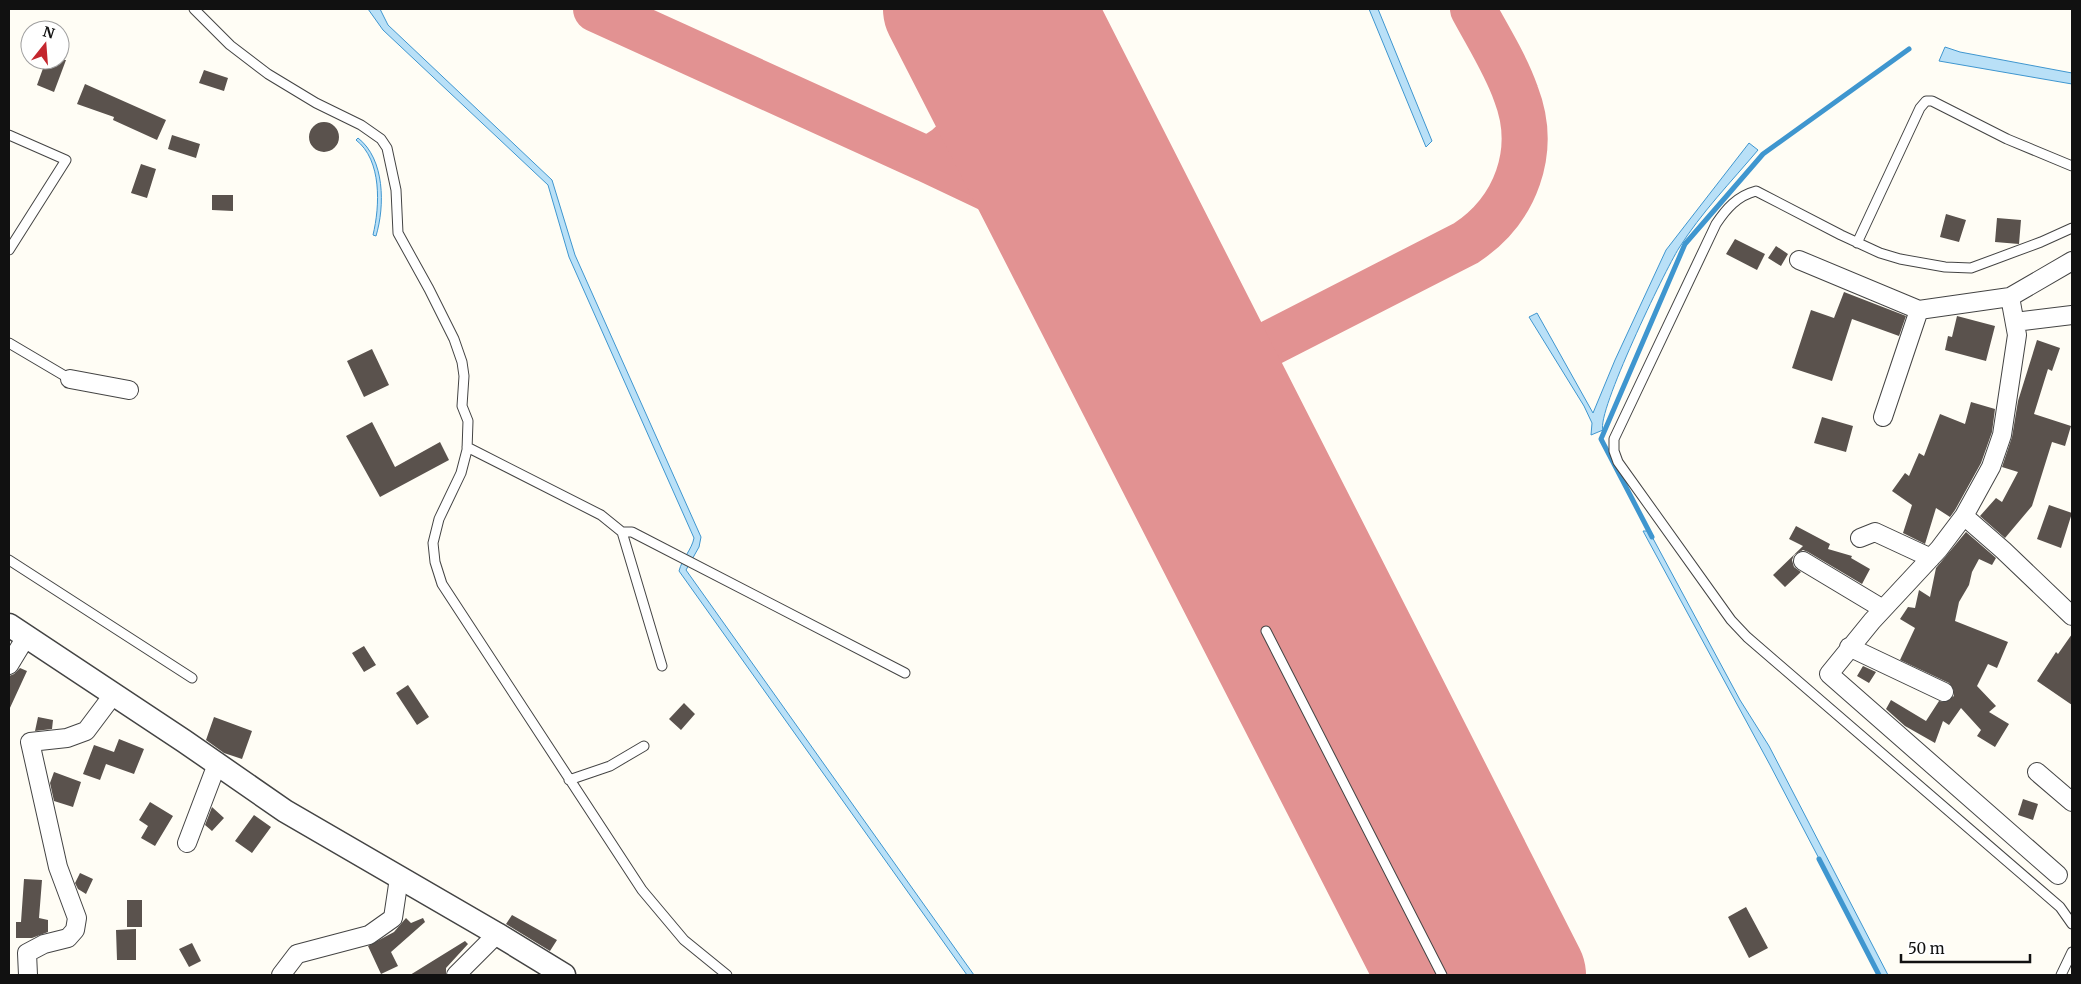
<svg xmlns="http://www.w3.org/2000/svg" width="2081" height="984" font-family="Merriweather,serif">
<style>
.water{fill:#b9e0f7;stroke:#3f96cf}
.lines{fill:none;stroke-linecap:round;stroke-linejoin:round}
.stream{stroke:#3f96cf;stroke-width:5}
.taxiway{stroke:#e29292;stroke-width:46}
.runway{stroke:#e29292;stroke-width:116}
.building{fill:#5a524d}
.service-casing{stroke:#444;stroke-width:11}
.minor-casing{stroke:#444;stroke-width:20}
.tertiary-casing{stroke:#444;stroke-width:25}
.service{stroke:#fff;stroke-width:9}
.minor{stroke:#fff;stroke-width:18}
.tertiary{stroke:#fff;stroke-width:22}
</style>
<rect width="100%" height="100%" fill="#fffdf5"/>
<!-- water -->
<path class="water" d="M368,9H380L388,25L552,180L575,255L701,537L699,547L686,570L974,975H967L679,571C682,559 692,549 694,538L569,257L548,185L383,30Z
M1369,9H1378L1432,141L1426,147Z
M1945,47L1960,52L2072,73V84L1939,61Z
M358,138C385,159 385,206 376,236L373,235C380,206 382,160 356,140Z
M1749,143L1758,150C1731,182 1701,213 1679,248C1665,270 1596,413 1603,430L1591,435L1592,423L1584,406L1529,317L1537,313L1593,413L1615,360L1666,250Z
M1643,531H1649L1740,700L1769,746L1888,975H1880L1770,765Z"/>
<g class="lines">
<!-- stream -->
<path class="stream" d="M1652,537L1601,439L1685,244L1763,154L1909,49
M1819,859L1879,975"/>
<!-- taxiway -->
<path class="taxiway" d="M596,9L926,159C941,154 953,144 962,131C993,87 965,50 944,9
M926,159L1034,210L1043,216L1057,233
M1037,185L1106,319C1134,367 1199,373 1247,355L1466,243C1516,210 1538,151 1516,94C1506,65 1488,37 1473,9
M1254,353C1208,381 1173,442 1196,495L1266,631"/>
<!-- runway -->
<path class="runway" d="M941,9L1435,975
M1037,9L1528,975"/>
</g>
<!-- building -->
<path class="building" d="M46,60H66L54,92L37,85Z
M204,70L228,78L224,91L199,83Z
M85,84L166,120L157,140L113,120L114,117L77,104Z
M309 137a15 15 0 1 1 30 0a15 15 0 1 1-30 0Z
M172,135L200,144L196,158L168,149Z
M141,164L156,169L147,198L131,193Z
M212,195H233V211L212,210Z
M1946,214L1966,220L1959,242L1940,237Z
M1997,218L2021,220L2019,244L1995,242Z
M1735,239L1765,254L1757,270L1726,254Z
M1776,246L1788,254L1781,266L1768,258Z
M1844,292L1906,316L1899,336L1852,319L1832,381L1792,368L1811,310L1834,318Z
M1957,316L1995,326L1986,361L1945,350L1948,336L1952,337Z
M2037,340L2060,348L2052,371L2048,369L2034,414L2071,426L2065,446L2052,442L2032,506L2005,538L1980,516L1996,498L2002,502L2018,472L2002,467L2012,437L2018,401Z
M372,349L389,385L364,397L347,361Z
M1971,402L1995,409L1992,432L1981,463L1955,510L1950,517L1936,508L1925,544L1903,533L1912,505L1892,491L1905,473L1909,476L1919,453L1924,456L1940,414L1965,424Z
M1822,417L1853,426L1846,452L1814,443Z
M372,422L395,467L440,442L449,460L380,497L346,436Z
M2049,505L2072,513L2061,548L2037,539Z
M1796,526L1830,544L1828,549L1852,556L1851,558L1870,569L1862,584L1808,552L1803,550L1794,555L1792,560L1794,567L1801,572L1785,587L1773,575L1803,546L1789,539Z
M1966,532L1996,558L1992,565L1979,559L1972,572L1969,585L1959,602L1955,621L2008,642L1997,668L1988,664L1977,686L1996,706L1989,712L2009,724L1995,747L1977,736L1981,730L1961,708L1949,725L1943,721L1935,743L1905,726L1886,709L1891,700L1926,721L1939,701L1945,702L1954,696V691L1949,683L1900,660L1915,628L1900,619L1908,607L1915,608L1919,590L1930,597L1936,568Z
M2072,634V705L2037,681L2056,652L2058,654Z
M364,646L376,665L364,672L352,653Z
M1863,666L1876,672L1869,683L1857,676Z
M20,668L27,671L9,710V676L14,674Z
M408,685L429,717L417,725L396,693Z
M684,703L695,714L681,730L669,719Z
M38,717L53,720L52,729L35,731Z
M214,717L252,731L242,759L224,753L206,740Z
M119,739L144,749L134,774L106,764L100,780L83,774L94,745L114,752Z
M54,772L81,782L73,807L54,801L50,783Z
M2023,799L2038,804L2033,820L2018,815Z
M150,802L173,816L155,846L141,838L148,826L139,820Z
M212,807L224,818L212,831L205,825Z
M254,815L271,827L252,853L235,841Z
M80,873L93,879L86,894L78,889L75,883Z
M24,879L42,880L39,918L48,920V932L32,938H16V922H21Z
M127,900H142V927H127Z
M1746,907L1768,948L1749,958L1728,917Z
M512,915L557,940L550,951L506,924Z
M406,918L411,923L423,918L425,922L391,952L398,966L381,974L368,946L394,932Z
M136,929V960H117L116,930Z
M465,941L468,944L446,968V975H410Z
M192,943L201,961L189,967L179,949Z"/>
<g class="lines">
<defs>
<path id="service" d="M194,9L230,45L268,74L316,103L361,125L381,139L387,148L396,190L398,233L429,289L454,339L462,362L464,376L462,406L468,421L467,450L461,473L439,519L433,543L435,562L442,584L642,890L684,940L727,975
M9,135L66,160L9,250
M2072,228L2041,242L1971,268L1945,267L1900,259L1880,253L1841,235L1756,191C1737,196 1726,209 1716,224L1614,439V451L1618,462L1731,620L1747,637L2060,907L2072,924
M1857,243L1920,108L1926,101H1932L2007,139L2072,166
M9,343L70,379
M467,447L601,515L622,532L662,666
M622,532H632L905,673
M9,560L192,678
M1266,631L1442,975
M569,780L610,766L644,746
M2061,975L2072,952"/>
<path id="minor" d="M1799,260L1919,310L2010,297L2072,261
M2010,297L2017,335L2002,435L1991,467L1964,516L1939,549L1872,621L1829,674L2058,875
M2015,322L2072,315
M70,379L129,390
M1883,417L1919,310
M1964,516L2003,550L2072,616
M1860,538L1875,532L1931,558
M1803,561L1883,609
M1849,647L1944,692
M9,665L26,637
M2037,772L2072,802
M187,843L217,764
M28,975L27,953L44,944L68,938L75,930L77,918L58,867L30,742L67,738L86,731L113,695
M281,975L297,954L369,935L393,918L399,878
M456,975L497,934"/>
<path id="tertiary" d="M9,625L184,741L285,811L497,934L564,975"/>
</defs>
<!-- service casing -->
<use href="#service" class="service-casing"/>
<!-- minor casing -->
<use href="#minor" class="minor-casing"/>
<!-- tertiary casing -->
<use href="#tertiary" class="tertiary-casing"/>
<!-- service -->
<use href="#service" class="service"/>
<!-- minor -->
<use href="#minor" class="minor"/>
<!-- tertiary -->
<use href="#tertiary" class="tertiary"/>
</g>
<!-- border -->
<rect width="2081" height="984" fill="none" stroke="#111111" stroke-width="20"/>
<!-- north arrow -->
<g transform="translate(45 45) rotate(17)"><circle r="24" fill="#ffffff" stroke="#a0a0a0"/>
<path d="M0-4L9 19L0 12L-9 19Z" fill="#c4262e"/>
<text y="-8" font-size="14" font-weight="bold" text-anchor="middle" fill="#111111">N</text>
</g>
<!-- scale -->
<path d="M1901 954v8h129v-8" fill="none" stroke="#111111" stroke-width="2.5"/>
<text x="1908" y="954" font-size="15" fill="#111111" stroke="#ffffff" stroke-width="4" paint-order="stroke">50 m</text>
</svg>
